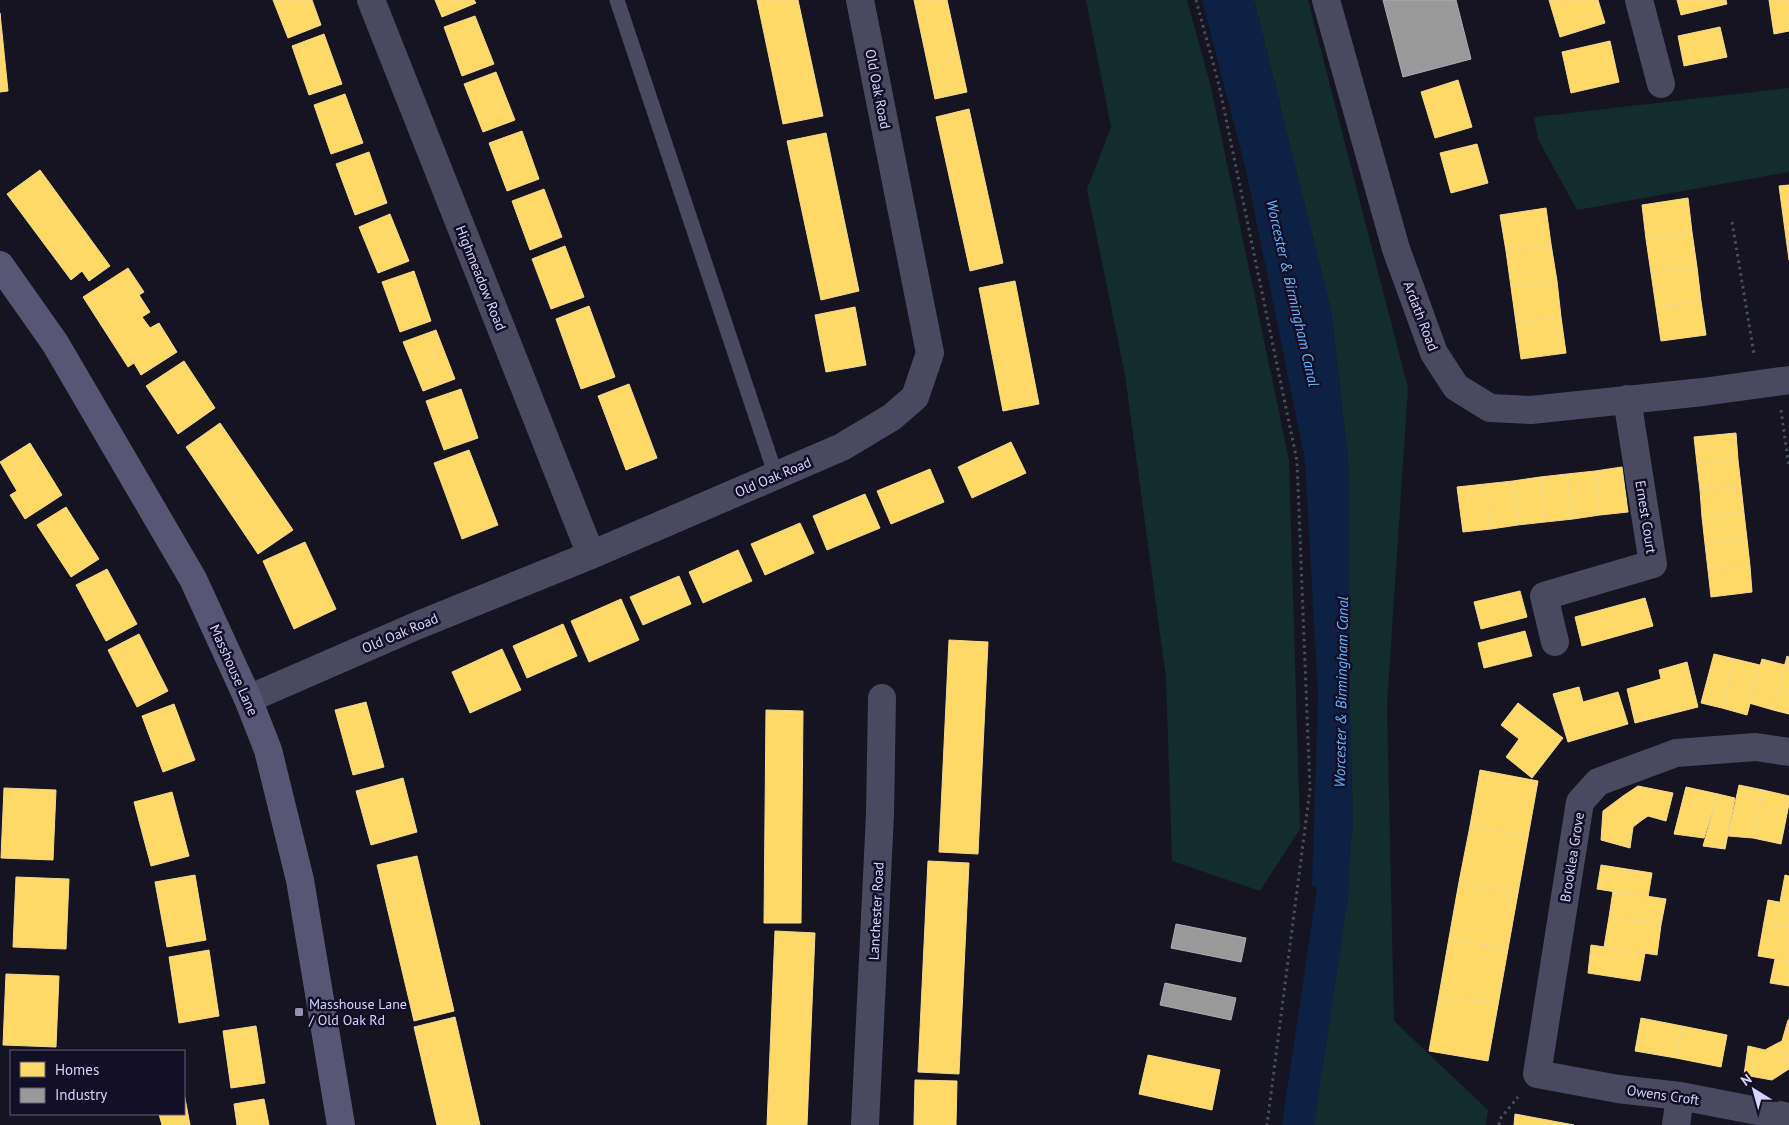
<svg xmlns="http://www.w3.org/2000/svg" width="1789" height="1125" font-family="'PT Sans',sans-serif">
<style>
.green{fill:#132c2d}
.water{fill:#0d2144}
.homes{fill:#ffd966;stroke:#f4d894}
.industry{fill:#999;stroke:#acabb8}
.lines{fill:none;stroke-linecap:round;stroke-linejoin:round}
.canal{stroke:#0d2144;stroke-width:32}
.path{stroke:#44505f;stroke-width:3;stroke-dasharray:2.5 4;stroke-linecap:butt}
.lane{stroke:#4a4962;stroke-width:15}
.street{stroke:#4a4962;stroke-width:28}
.secondary{stroke:#575674;stroke-width:28}
.poi-dot{fill:#9591b1;stroke:#130f26;stroke-width:2}
.labels{text-anchor:middle;dominant-baseline:central;stroke-width:5;stroke-linejoin:round;paint-order:stroke}
.street-label{font-size:14px;fill:#d9d4ff;stroke:#130f26}
.poi-label{font-size:14px;fill:#d9d4ff;stroke:#130f26;text-anchor:start}
.water-label{font-size:15px;font-style:italic;fill:#62b6ff;stroke:#130f26}
</style>
<rect width="100%" height="100%" fill="#161421"/>
<!-- green -->
<path class="green" d="M1086,0H1187L1211,87L1289,460L1300,829L1260,891L1172,861L1166,678L1125,375L1087,189L1111,127Z
M1254,0H1308L1408,388L1387,705L1394,1021L1488,1110L1486,1125H1312L1353,827L1350,709L1348,460L1331,310Z
M1789,88V172L1577,210L1538,139L1534,117Z"/>
<!-- water -->
<path class="water" d="M1202,0H1254L1331,310L1348,460L1350,709L1353,827L1345,885L1312,887L1318,696L1305,460L1246,170Z"/>
<!-- homes -->
<path class="homes" d="M273,0H312L321,25L288,38Z
M435,0H474L476,3L442,17Z
M757,0H798L823,116L783,124Z
M914,0H947L967,92L935,99Z
M1549,0H1598L1605,23L1560,37Z
M1677,0H1726L1727,4L1681,15Z
M1769,0H1789V31L1774,34Z
M0,13L8,91L0,92Z
M475,16L494,64L462,76L444,27Z
M1720,27L1727,57L1684,66L1678,36Z
M324,34L342,84L309,95L292,46Z
M1610,41L1619,82L1571,93L1562,52Z
M496,72L515,120L483,132L464,84Z
M1458,80L1472,127L1435,138L1421,92Z
M345,94L363,143L331,154L314,105Z
M969,109L1003,263L970,271L936,117Z
M522,131L539,179L507,191L489,143Z
M826,133L859,291L821,300L787,141Z
M1477,144L1488,183L1451,193L1440,153Z
M369,152L387,203L355,215L336,164Z
M40,170L110,266L89,281L82,271L71,280L7,194Z
M1789,185V260L1779,186Z
M544,189L562,237L530,250L512,201Z
M1688,198L1692,232L1646,239L1642,205Z
M1546,208L1551,244L1506,251L1500,215Z
M390,214L409,261L378,273L359,227Z
M1692,232L1697,267L1651,273L1646,239Z
M1551,244L1557,281L1511,287L1506,251Z
M565,246L584,297L551,309L532,259Z
M1697,267L1701,301L1656,307L1651,273Z
M128,268L144,292L139,295L150,312L142,317L150,328L159,323L177,352L141,375L134,363L128,367L83,297Z
M414,271L431,321L400,332L382,282Z
M1015,281L1039,404L1003,411L979,288Z
M1557,281L1561,317L1516,323L1511,287Z
M1701,301L1706,335L1661,341L1656,307Z
M589,306L615,377L581,389L556,319Z
M855,307L866,365L826,372L815,315Z
M1561,317L1566,353L1521,359L1516,323Z
M436,330L455,379L423,391L403,342Z
M184,361L215,408L178,434L146,386Z
M629,384L657,458L626,470L598,396Z
M461,389L478,438L444,450L426,401Z
M220,423L293,530L258,554L186,447Z
M1736,433L1738,460L1697,464L1694,437Z
M1011,442L1026,473L972,498L958,467Z
M30,443L62,495L25,519L10,495L17,491L0,462Z
M469,450L498,525L462,539L434,463Z
M1738,460L1741,486L1700,490L1697,464Z
M1622,467L1628,512L1600,515L1595,471Z
M930,469L944,502L891,524L877,491Z
M1595,471L1600,515L1573,519L1567,474Z
M1567,474L1573,519L1545,522L1540,477Z
M1540,477L1545,522L1518,525L1513,481Z
M1513,481L1518,525L1491,529L1485,484Z
M1485,484L1491,529L1463,532L1457,487Z
M1741,486L1744,513L1702,517L1700,490Z
M865,494L880,528L827,550L813,516Z
M66,507L99,559L71,577L37,525Z
M1744,513L1747,539L1705,544L1702,517Z
M800,523L814,553L765,575L751,544Z
M1747,539L1750,566L1708,570L1705,544Z
M305,542L336,609L294,629L263,561Z
M738,550L752,581L703,603L689,572Z
M1750,566L1752,592L1711,597L1708,570Z
M107,569L137,624L106,641L76,585Z
M679,576L691,604L643,625L630,597Z
M1520,591L1527,617L1481,629L1474,602Z
M1645,598L1653,626L1582,646L1575,617Z
M621,599L639,640L589,662L571,621Z
M563,624L577,656L527,678L513,646Z
M1525,631L1532,656L1484,668L1478,643Z
M139,634L168,691L137,707L108,650Z
M949,640L988,642L978,854L939,852Z
M502,649L521,690L470,713L452,672Z
M1714,654L1735,659L1722,708L1701,703Z
M1787,656L1789,657V714L1773,710Z
M1735,659L1760,665L1747,715L1722,708Z
M1762,659L1785,665L1773,710L1749,703Z
M1687,662L1698,707L1635,723L1627,689L1661,679L1659,670Z
M1579,687L1583,702L1618,692L1628,724L1568,742L1553,694Z
M366,702L384,767L353,775L335,710Z
M1518,703L1563,738L1532,778L1506,757L1519,739L1501,725Z
M174,704L195,760L163,772L142,716Z
M766,710L803,711L801,923H764Z
M1480,770L1538,781L1528,837L1470,826Z
M403,778L417,832L371,845L356,791Z
M1739,785L1763,790L1753,838L1728,836Z
M1638,786L1673,793L1666,821L1648,816L1642,820L1623,796Z
M1686,787L1718,794L1704,838L1674,834Z
M4,788L56,790L53,860L1,858Z
M1763,790L1789,796V804L1781,844L1753,838Z
M172,792L189,856L151,866L134,802Z
M1718,794L1735,798L1725,849L1703,846Z
M1623,796L1642,820L1633,827L1630,848L1601,840L1603,811Z
M1470,826L1528,837L1518,893L1459,882Z
M417,856L454,1011L414,1021L377,865Z
M928,861L969,863L959,1074L918,1072Z
M1601,865L1652,873L1648,897L1597,889Z
M195,875L206,940L167,947L155,882Z
M1785,875L1789,876V904L1780,902Z
M16,877L69,879L66,949L13,947Z
M1459,882L1518,893L1508,949L1449,938Z
M1613,891L1666,899L1661,925L1609,917Z
M1768,900L1789,904V926L1764,922Z
M1609,917L1661,925L1657,955L1604,947Z
M1764,922L1789,926V961L1758,956Z
M775,931L815,933L807,1125H767Z
M1449,938L1508,949L1498,1005L1439,995Z
M1591,945L1645,953L1640,981L1588,973Z
M209,950L219,1016L179,1023L169,957Z
M1775,959L1789,961V986L1770,983Z
M6,974L59,976L56,1047L3,1045Z
M1439,995L1498,1005L1488,1061L1429,1051Z
M455,1017L480,1125H437L414,1027Z
M1641,1018L1682,1026L1676,1058L1635,1051Z
M1788,1020H1789V1065L1776,1044L1782,1041Z
M256,1026L265,1083L231,1088L223,1031Z
M1682,1026L1727,1035L1721,1067L1676,1058Z
M1776,1044L1789,1065V1069L1772,1080L1744,1075L1748,1046L1765,1050Z
M1148,1055L1220,1070L1212,1110L1139,1094Z
M915,1080L957,1081L956,1125H914Z
M184,1093L190,1125H162L159,1114H184Z
M264,1099L269,1125H237L234,1104Z
M1515,1114L1574,1125H1514Z"/>
<!-- industry -->
<path class="industry" d="M1383,0H1456L1471,59L1403,77Z
M1176,924L1246,938L1241,962L1171,948Z
M1165,983L1236,998L1231,1020L1160,1005Z"/>
<g class="lines">
<!-- canal -->
<path class="canal" d="M1298,1125L1332,897L1335,841"/>
<!-- path -->
<path class="path" d="M1196,0L1219,85L1297,461L1310,789L1267,1125
M1732,222L1754,354
M1781,410L1789,468
M1499,1125L1500,1119L1518,1097"/>
<!-- lane -->
<path class="lane" d="M617,0L776,476"/>
<!-- street -->
<path class="street" d="M371,0L591,555
M1326,0L1396,249L1434,353L1456,387L1490,408L1531,410L1703,392L1789,380
M1639,0L1661,84
M1555,642L1544,596L1653,564L1627,399
M248,699L416,626L591,555L842,447L892,417L915,397L930,353L860,0
M1789,752L1756,747L1676,753L1598,782L1580,802L1537,1074L1618,1089L1680,1096L1789,1117
M865,1125L880,814L882,698
M1676,1125L1680,1096"/>
<!-- secondary -->
<path class="secondary" d="M0,265L55,343L193,579L248,699L268,750L300,880L341,1125"/>
</g>
<!-- markers -->
<rect class="poi-dot" x="294" y="1007" width="10" height="10" rx="2.5"/>
<g class="labels">
<!-- street labels -->
<g class="street-label">
<text transform="translate(878 89) rotate(79)">Old Oak Road</text>
<text transform="translate(481 278) rotate(68)">Highmeadow Road</text>
<text transform="translate(1421 316) rotate(69)">Ardath Road</text>
<text transform="translate(773 477) rotate(-23)">Old Oak Road</text>
<text transform="translate(1646 517) rotate(81)">Ernest Court</text>
<text transform="translate(400 633) rotate(-23)">Old Oak Road</text>
<text transform="translate(234 670) rotate(66)">Masshouse Lane</text>
<text transform="translate(1572 857) rotate(-81)">Brooklea Grove</text>
<text transform="translate(876 911) rotate(-87)">Lanchester Road</text>
<text transform="translate(1663 1095) rotate(8)">Owens Croft</text>
</g>
<!-- poi labels -->
<g class="poi-label">
<text x="309" y="1004">Masshouse Lane<tspan x="309" dy="16">/ Old Oak Rd</tspan></text>
</g>
<!-- water labels -->
<g class="water-label">
<text transform="translate(1293 293) rotate(77)">Worcester &amp; Birmingham Canal</text>
<text transform="translate(1341 692) rotate(-89)">Worcester &amp; Birmingham Canal</text>
</g>
</g>
<!-- legend -->
<rect x="10" y="1050" width="175" height="65" fill="#130f26" stroke="#625e7d"/>
<rect x="20" y="1062" width="25" height="15" fill="#ffd966" stroke="#625e7d"/>
<text x="55" y="1075" font-size="15" fill="#d9d4ff">Homes</text>
<rect x="20" y="1088" width="25" height="15" fill="#999999" stroke="#625e7d"/>
<text x="55" y="1100" font-size="15" fill="#d9d4ff">Industry</text>
<!-- north arrow -->
<g transform="translate(1754 1090) rotate(323)" stroke="#130f26" stroke-width="4" paint-order="stroke">
<path d="M0-4L9 19L0 12L-9 19Z" fill="#d9d4ff"/>
<text y="-8" font-size="14" font-weight="bold" text-anchor="middle" fill="#d9d4ff">N</text>
</g>
</svg>
